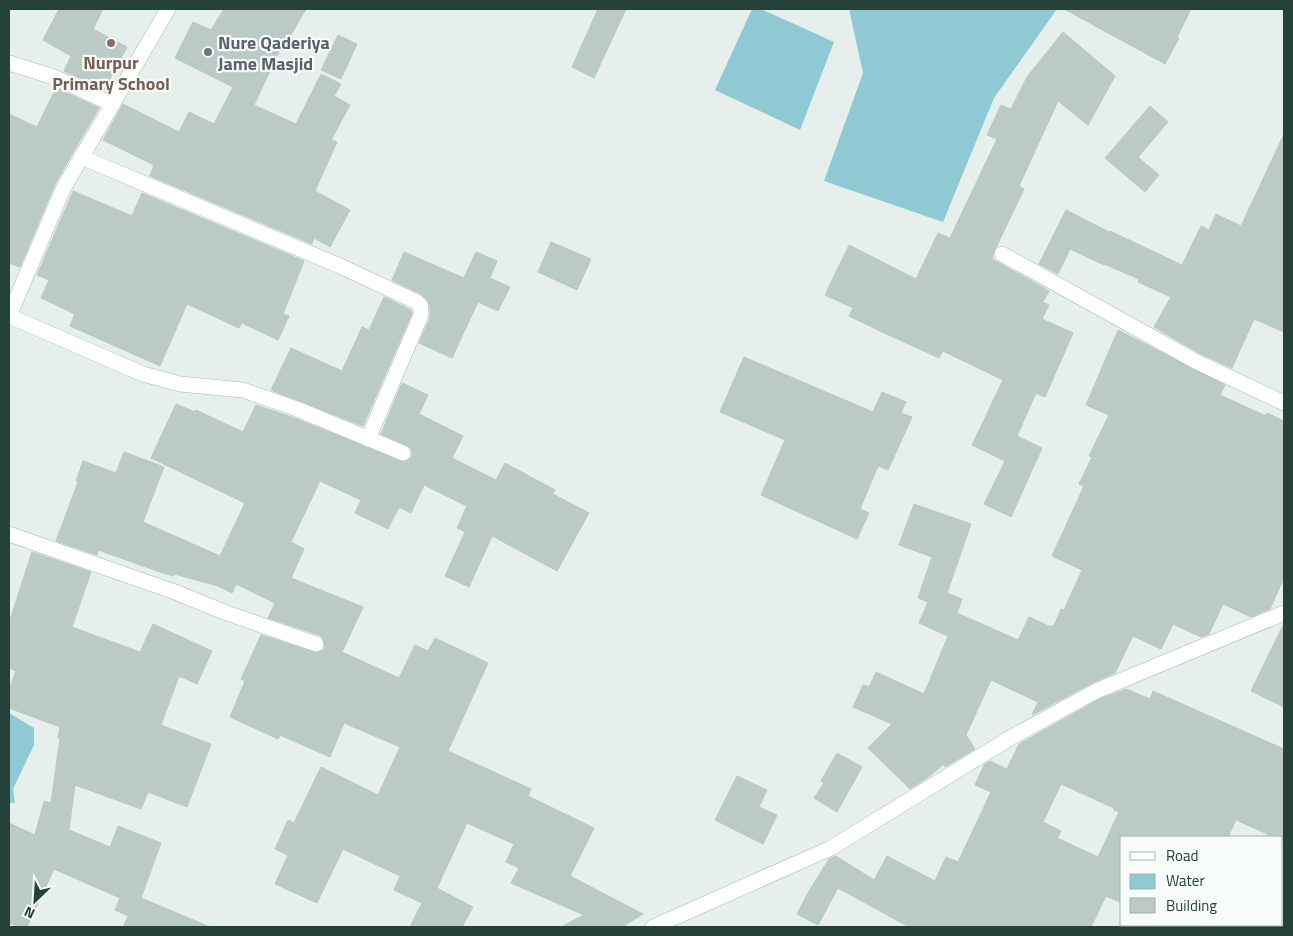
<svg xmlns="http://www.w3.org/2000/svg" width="1293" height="936" font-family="'Titillium Web',sans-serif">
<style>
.water{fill:#8ec9d4}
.building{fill:#bbcac4;stroke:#b8c9c2;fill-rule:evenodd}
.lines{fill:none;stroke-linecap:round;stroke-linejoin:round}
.minor-casing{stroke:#a8b8b2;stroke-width:16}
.tertiary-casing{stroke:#a8b8b2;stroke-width:16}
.minor{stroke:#fff;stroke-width:15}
.tertiary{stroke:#fff;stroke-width:15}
.education-dot{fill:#8d6e63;stroke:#f7fbf9;stroke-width:2}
.worship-dot{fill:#6b7280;stroke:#f7fbf9;stroke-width:2}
.labels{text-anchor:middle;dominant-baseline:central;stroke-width:4.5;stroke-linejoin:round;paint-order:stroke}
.worship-label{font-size:18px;font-weight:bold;fill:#5b616d;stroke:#f7fbf9;text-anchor:start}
.education-label{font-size:18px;font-weight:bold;fill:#785e54;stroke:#f7fbf9}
</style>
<rect width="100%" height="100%" fill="#e6efeb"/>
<!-- water -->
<path class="water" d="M752,9H761L834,42L800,130L715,90Z
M849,9H1057L994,98L943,222L824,181L863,73Z
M9,714H11L34,728V745L13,789L15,803H9Z"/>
<!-- building -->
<path class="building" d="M59,9H103L93,29L127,47L104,90L64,71L71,56L43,40Z
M224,9H306L288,40L285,39L254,105L296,124L321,74L341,84L334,96L350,105L331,140L337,142L315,191L350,210L330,247L314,238L312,244L150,176L154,165L103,140L123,104L179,132L189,112L214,124L233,87L175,58L193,22L211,30Z
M598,9H626L594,78L572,67Z
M1064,9H1191L1177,37L1179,38L1165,64Z
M1063,32L1115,76L1088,125L1058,101L1019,186L1024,189L993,254L992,259L1049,291L1043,302L1049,305L1042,319L1073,333L1045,397L1036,393L1017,436L1042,448L1011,517L984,504L1005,461L972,445L1003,380L943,351L939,358L880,331L849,316L853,308L825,295L849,245L916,279L938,233L950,238L997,139L987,135L1001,105L1011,109L1027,77Z
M338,35L357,44L341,79L321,70Z
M56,88L99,108L55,184L20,267L9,263V114L37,127Z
M1150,106L1168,122L1138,157L1159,175L1145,192L1105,158Z
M1284,134V332L1254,319L1232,368L1201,354L1154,327L1171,297L1138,282L1139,279L1104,264V265L1070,249L1058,274L1039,264L1066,210L1109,232L1110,231L1182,265L1201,226L1209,230L1216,214L1241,226Z
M73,191L132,216L142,193L304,261L283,314L289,316L278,340L242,323L239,328L187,304L160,366L70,326L75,314L41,298L49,280L37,275Z
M551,242L591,259L577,290L538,272Z
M404,252L464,278L476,252L497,261L490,278L510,287L498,311L478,302L452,358L419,343L430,318V306L428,301L421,294L392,280Z
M384,297L411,310L412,313L363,426L271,390L291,348L342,371L362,327L369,330Z
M1118,330L1225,385L1220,395L1266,416L1267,413L1284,421V578L1270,609L1251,617L1223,604L1209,634L1201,637L1173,624L1161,649L1133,636L1115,673L1092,683L1032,715L1038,702L991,680L966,735L975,749L945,767L943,764L931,775L910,789L868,748L892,724L853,707L863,685L869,687L876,672L924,694L948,636L919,623L928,602L918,598L932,557L899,545L914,504L971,524L947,593L962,599L957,613L1018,640L1029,617L1051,627L1052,625L1054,626L1061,609L1064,610L1082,570L1052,556L1084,486L1079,484L1092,457L1089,456L1109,415L1086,405Z
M744,357L873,412L882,392L906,402L901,413L912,417L888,470L878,466L860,509L869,513L857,539L761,495L785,440L720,412Z
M402,383L428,395L419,414L463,436L452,458L496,480L505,463L555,490L553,494L589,513L557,571L492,536L469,587L445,576L465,532L457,528L467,506L424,485L411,513L399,507L388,529L355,513L361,500L320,481L291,542L304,549L291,578L363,607L342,652L399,678L415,645L428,651L435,638L488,663L448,751L531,789L528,796L594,828L570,876L643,914L622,927H561L584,915L511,883L519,868L506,862L514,844L467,823L437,888L473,907L462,927H410L422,903L394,890L400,876L343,849L317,903L275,884L288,855L275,849L288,820L294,823L321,767L378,795L400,747L344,723L330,757L280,735L278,739L230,717L245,681L241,679L261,635L317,653L322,651L325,648L323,638L319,635L268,618L275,603L236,584L232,593L218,586L174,574L173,576L160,572L98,550L97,555L56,541L78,482L76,481L83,461L116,473L124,452L164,467L143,522L220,556L245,503L151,458L176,404L195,412L196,410L243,432L256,405L294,418L404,462L409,460L412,456V451L410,447L381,434Z
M32,552L91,572L72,627L140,652L153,624L212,651L197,684L179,676L161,725L211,744L187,807L148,792L141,809L75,785L69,830L110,847L118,826L161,843L141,898L210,927H123L128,916L115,910L120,898L54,869L27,927H19L9,923V823L35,835L44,801L51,803L60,738H58L60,727L9,708V690L16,671L9,668V623Z
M1284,623V707L1251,691Z
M1126,689L1150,699L1153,691L1284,749V842L1282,840V837H1274L1236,820L1228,837H1122V903L1106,896L1091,927H909L838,888L818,925L797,914L809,891L829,859L836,856L874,880L887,856L935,881L946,857L958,862L991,792L975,785L984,765L990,761L1007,769L1019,744L1100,699ZM1061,784L1114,808V810L1119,812L1098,857L1057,838L1061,831L1043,822Z
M837,753L862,767L837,812L814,798L824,783L821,781Z
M737,776L767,790L759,807L777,815L763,844L715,820Z"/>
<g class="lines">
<defs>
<path id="minor" d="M9,63L54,77L112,104
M81,157L340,266L417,302L421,307V315L368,439
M1002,254L1197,362L1284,403
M9,316L143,374L180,384L243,390L297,409L403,453
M9,534L175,592L224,612L316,644
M653,927L831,848L1010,738L1096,691L1284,613"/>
<path id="tertiary" d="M9,316L63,189L168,9"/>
</defs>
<!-- minor casing -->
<use href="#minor" class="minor-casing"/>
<!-- tertiary casing -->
<use href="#tertiary" class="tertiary-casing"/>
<!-- minor -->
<use href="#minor" class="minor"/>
<!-- tertiary -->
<use href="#tertiary" class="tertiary"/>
</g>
<!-- markers -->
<circle class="education-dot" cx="111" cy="43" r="5"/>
<circle class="worship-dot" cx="208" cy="52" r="5"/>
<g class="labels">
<!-- worship labels -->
<g class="worship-label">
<text x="218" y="42">Nure Qaderiya<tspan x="218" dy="21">Jame Masjid</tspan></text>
</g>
<!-- education labels -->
<g class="education-label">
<text x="111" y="62">Nurpur<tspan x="111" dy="21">Primary School</tspan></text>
</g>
</g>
<!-- border -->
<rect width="1293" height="936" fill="none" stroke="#24423a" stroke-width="20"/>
<!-- legend -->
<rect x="1120" y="836" width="162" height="90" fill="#f7fbf9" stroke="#a3b1ad"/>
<rect x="1130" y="852" width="25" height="8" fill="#ffffff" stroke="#a3b1ad"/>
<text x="1166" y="861" font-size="15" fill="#24423a">Road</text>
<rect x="1130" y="874" width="25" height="15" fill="#8ec9d4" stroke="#a3b1ad"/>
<text x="1166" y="886" font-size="15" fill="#24423a">Water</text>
<rect x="1130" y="898" width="25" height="15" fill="#bbcac4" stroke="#a3b1ad"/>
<text x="1166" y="911" font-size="15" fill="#24423a">Building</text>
<!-- north arrow -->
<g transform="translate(35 901) rotate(205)" stroke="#f7fbf9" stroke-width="4" paint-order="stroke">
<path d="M0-4L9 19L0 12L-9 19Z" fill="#24423a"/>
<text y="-8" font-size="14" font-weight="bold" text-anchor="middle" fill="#24423a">N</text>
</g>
</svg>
